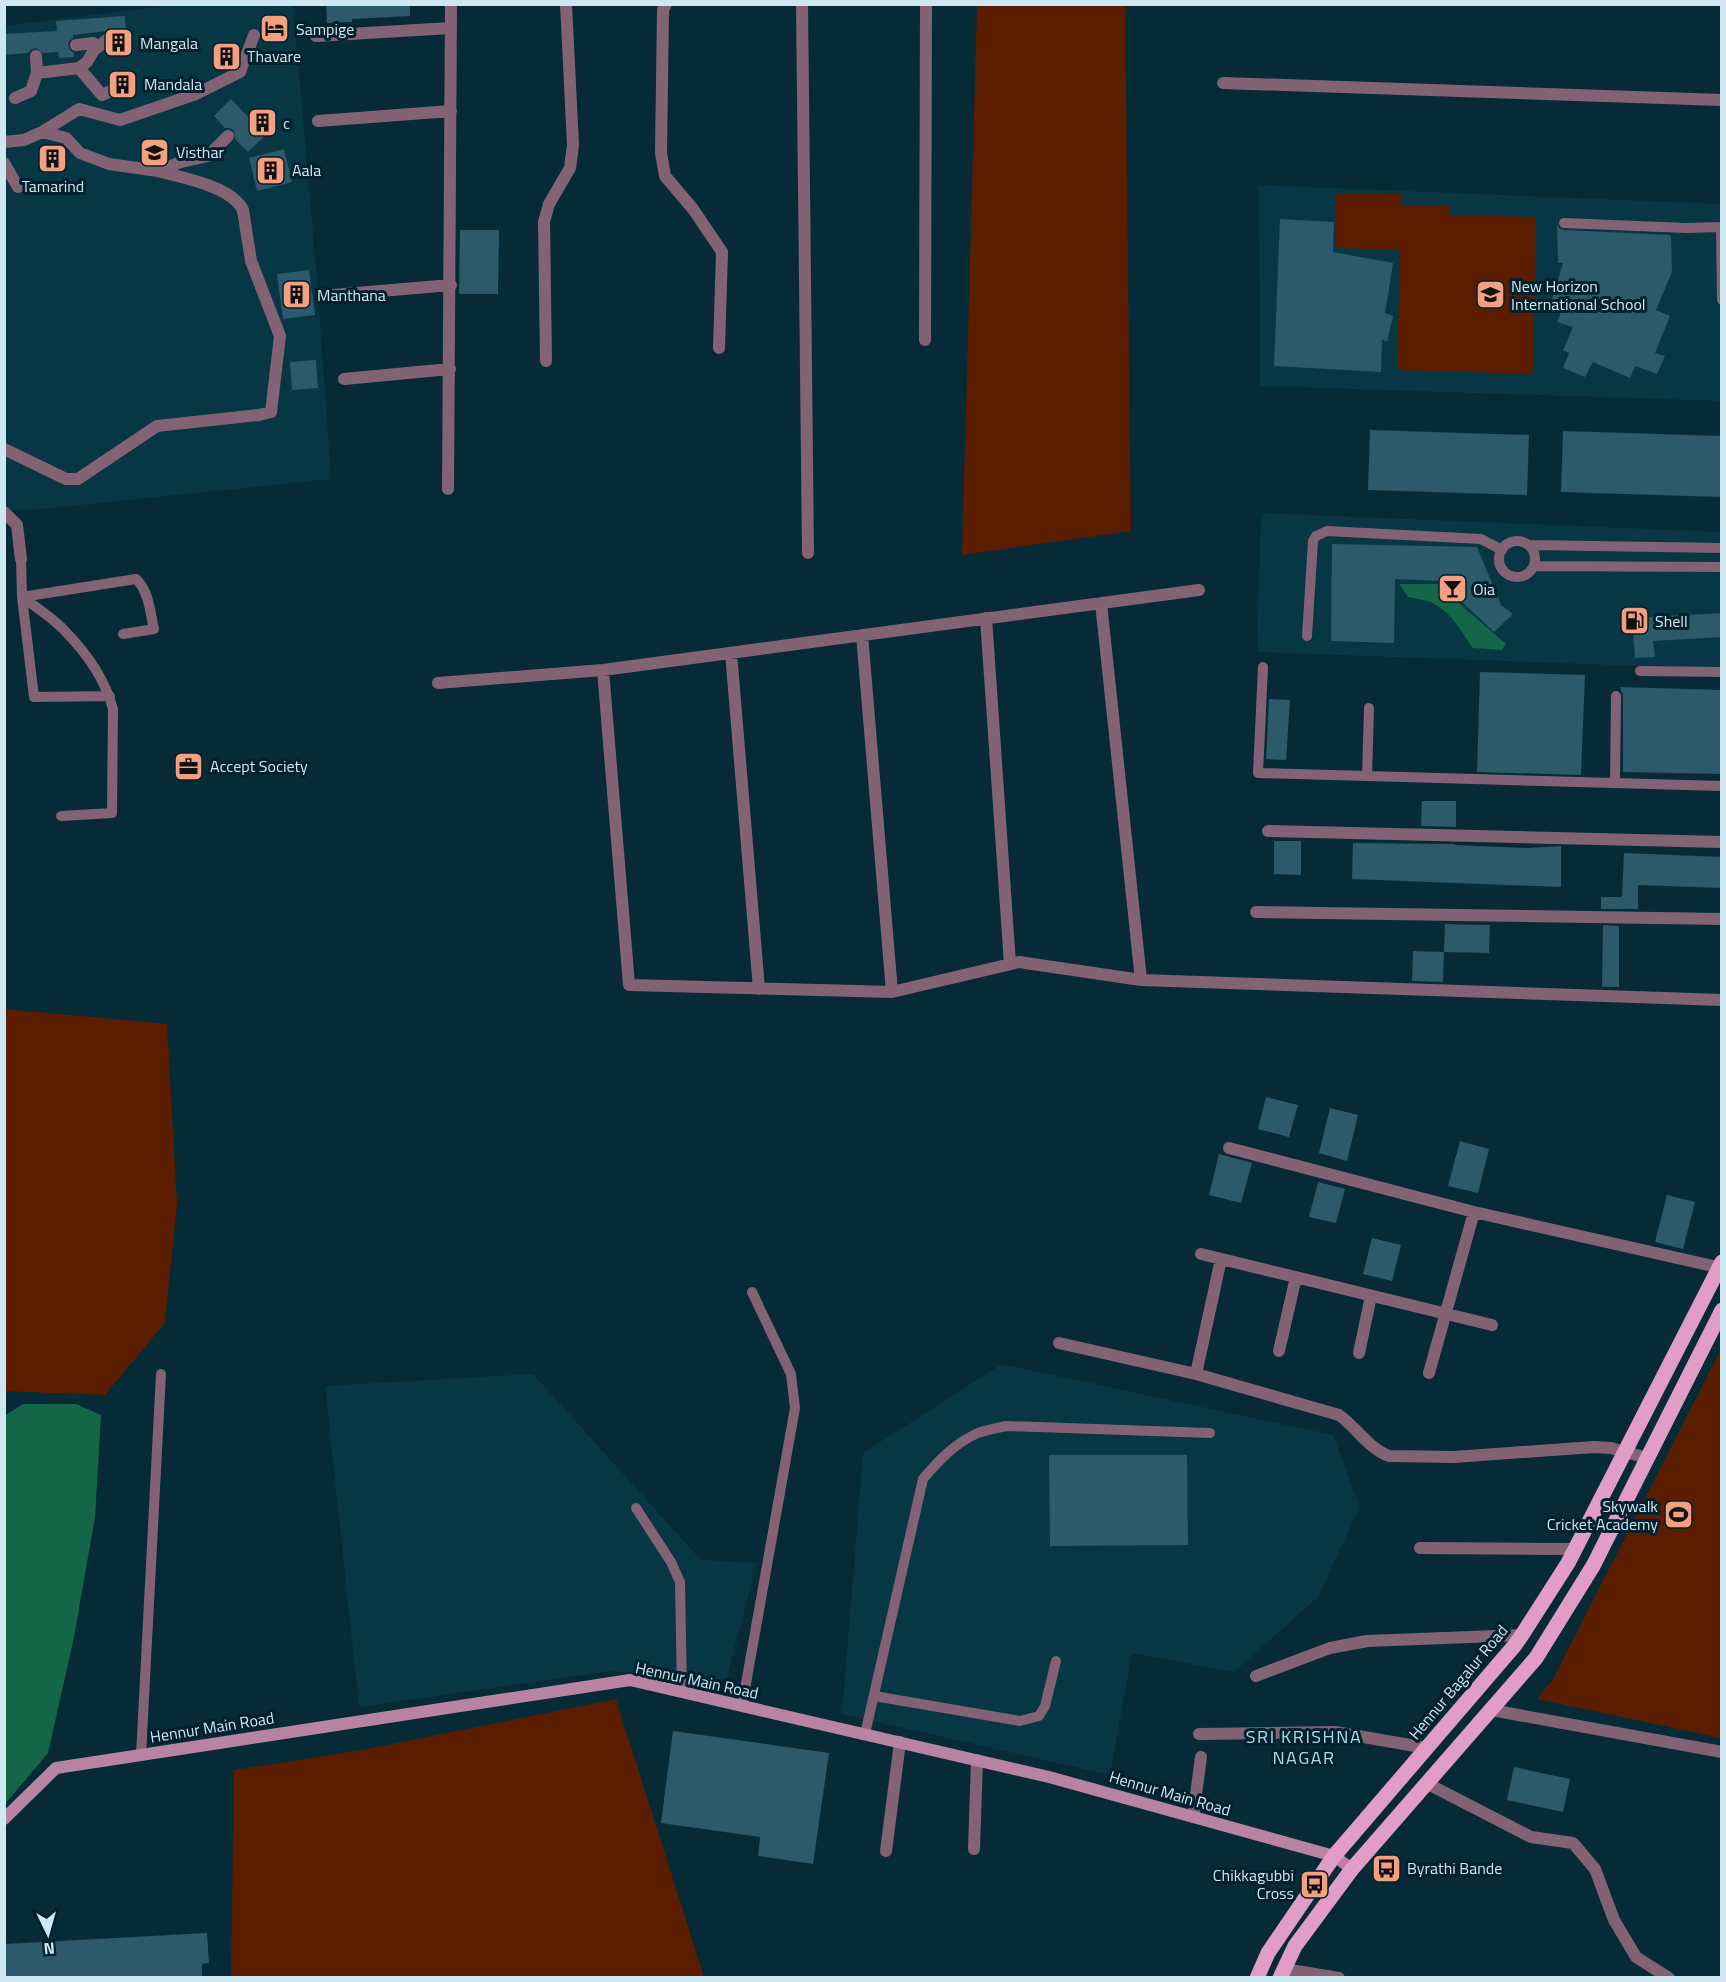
<svg xmlns="http://www.w3.org/2000/svg" width="1726" height="1982" font-family="'Titillium Web',sans-serif">
<style>
.built{fill:#073644}
.green{fill:#5b1d00}
.water{fill:#136748}
.building{fill:#2c5a6a}
.lines{fill:none;stroke-linecap:round;stroke-linejoin:round}
.lane{stroke:#846276;stroke-width:10}
.street{stroke:#846276;stroke-width:12}
.secondary{stroke:#b983a3;stroke-width:12}
.primary{stroke:#e29dc6;stroke-width:15}
.labels{text-anchor:middle;dominant-baseline:central;stroke-width:6;stroke-linejoin:round;paint-order:stroke}
.poi-label{font-size:16px;fill:#cfe7f1;stroke:#00212d;text-anchor:start}
.street-label{font-size:16px;fill:#cfe7f1;stroke:#00212d}
.neighbourhood-label{font-size:18px;letter-spacing:1.5px;fill:#a9daed;stroke:#00212d}
</style>
<rect width="100%" height="100%" fill="#062b37"/>
<!-- built -->
<path class="built" d="M173,5H293L317,278L331,479L42,509L6,510L5,509L4,26Z
M1259,185L1721,204V401L1260,386Z
M1261,513L1721,532V669L1257,652Z
M1002,1364L1333,1435L1360,1507L1317,1598L1234,1672L1132,1653L1110,1775L842,1714L863,1453Z
M533,1374L701,1560L757,1563L725,1684L611,1671L359,1707L325,1386Z"/>
<!-- green -->
<path class="green" d="M977,5H1125L1131,531L962,555Z
M1336,193L1401,194V205L1449,206V215L1536,217L1533,374L1397,370L1400,250L1335,248Z
M5,1009L167,1024L177,1204L165,1323L105,1395L5,1391Z
M1720,1351H1722L1721,1738L1537,1699L1553,1679Z
M616,1699L704,1977H231L234,1770L362,1750Z"/>
<!-- water -->
<path class="water" d="M1399,584H1437L1506,644L1502,650L1473,648C1462,632 1448,607 1427,601C1421,599 1414,598 1408,597Z
M23,1404H76L101,1415L95,1517L74,1637L48,1753L5,1804L4,1416Z"/>
<!-- building -->
<path class="building" d="M326,4H410V16L352,19V22L327,23Z
M125,16L127,52L111,53V47L115,43L116,37L112,32L107,31L73,35V38L69,41L68,45L70,50L74,53V57L59,58L58,52L43,53L36,48L31,50L28,53L4,55V34L57,31L56,21Z
M234,44L236,60L233,66L217,67L215,46Z
M231,99L253,122L263,113L275,126L248,152L235,139L234,131L230,128H225L214,116Z
M59,145H61L64,170L45,172L43,146Z
M284,149L292,182L257,191L249,158Z
M1280,219L1334,222L1333,252L1393,263L1385,313L1393,316L1387,342L1382,339L1381,372L1274,366Z
M1557,224L1560,229L1564,230L1671,235L1672,272L1656,310L1670,316L1655,353L1665,356L1657,374L1635,366L1630,378L1593,362L1585,377L1563,368L1569,353L1563,350L1573,327L1557,322L1563,307L1551,302L1563,263H1558Z
M460,230H499L498,294H459Z
M309,270L315,315L283,319L277,274Z
M316,360L318,388L292,390L290,362Z
M1370,430L1529,435L1527,495L1368,490Z
M1563,431L1722,436L1720,497L1561,492Z
M1332,544L1477,547L1501,605L1513,614L1494,632L1440,581L1395,579L1394,643L1331,641Z
M1722,613V637L1653,641L1655,657L1635,658L1632,618Z
M1480,672L1585,675L1581,775L1477,772Z
M1620,687L1722,690V774L1623,772V696Z
M1269,699L1290,700L1286,760L1266,759Z
M1422,801H1456V827L1421,826Z
M1274,841H1301V875L1274,874Z
M1353,843L1455,844V845L1528,848L1561,846V887L1352,879Z
M1624,853L1722,857V888L1638,885V909H1601V897H1622Z
M1445,924L1490,925L1489,953L1444,952Z
M1603,925L1619,926V987H1602Z
M1413,951L1444,952L1443,982L1412,981Z
M1266,1097L1298,1105L1289,1137L1258,1129Z
M1330,1108L1358,1115L1347,1161L1319,1153Z
M1460,1141L1489,1149L1478,1193L1448,1186Z
M1219,1154L1252,1163L1241,1203L1209,1195Z
M1318,1182L1345,1189L1336,1223L1309,1217Z
M1667,1195L1695,1202L1683,1249L1655,1242Z
M1372,1238L1401,1245L1392,1281L1363,1274Z
M1049,1455H1187L1188,1545L1050,1546Z
M673,1731L829,1753L813,1864L758,1856L760,1837L661,1823Z
M1514,1767L1570,1779L1563,1812L1507,1800Z
M207,1933L209,1963L202,1964V1977H4V1944Z"/>
<g class="lines">
<!-- lane -->
<path class="lane" d="M1564,223L1686,228L1722,227
M1721,227L1722,300
M1499 559a18 18 0 1 1 36 0a18 18 0 1 1-36 0Z
M1529,545L1722,548
M21,559L22,597L34,697L110,696
M1534,566L1722,567
M22,597C36,607 51,617 63,629C85,651 105,679 113,709L112,813L61,816
M22,597L136,579C149,591 150,612 154,629L123,634
M1307,636L1313,541L1316,536L1327,531L1481,539L1502,550
M1263,667L1258,773L1722,786
M1640,671L1722,672
M1367,776L1369,708
M1615,783L1616,696
M636,1508L671,1562L680,1582L682,1692
M874,1696L1020,1721L1039,1716L1045,1706L1056,1661
M742,1706L795,1408L791,1374L752,1292
M865,1734L923,1479C938,1461 955,1443 978,1433C986,1430 997,1428 1006,1426L1210,1433
M141,1755L161,1374"/>
<!-- street -->
<path class="street" d="M666,4L663,10L661,153L665,176L693,209L722,252L719,348
M802,4L808,553
M316,36L451,28
M76,45L93,43
M36,56L37,73
M79,68L87,62L94,50L108,39
M1223,83L1722,100
M15,98L31,91L37,73L79,68L102,95L115,89
M318,121L451,111
M42,132L66,138L80,153L109,164L158,171L181,162L208,156L228,136
M4,142L24,140L42,132L79,109L120,120L196,94L240,72L254,35
M4,163L18,187
M333,295L451,285
M925,340L926,4
M546,361L544,222L549,204L570,168L573,145L566,4
M344,379L450,369
M4,449L66,479H78L157,426L259,415L271,412L280,336L251,261L243,210C231,186 183,178 158,171
M448,489L451,4
M4,512L17,525L21,559
M1101,603L1141,980
M986,618L1010,964
M862,635L892,992
M731,653L759,989
M603,670L629,985L892,992L1019,962L1141,980L1722,1000
M438,683L603,670L1199,590
M1268,831L1722,842
M1256,912L1722,919
M1229,1148L1474,1212L1722,1268
M1201,1254L1492,1325
M1059,1343L1196,1374L1339,1415C1357,1428 1368,1448 1389,1456L1454,1457L1594,1447L1611,1448L1647,1458
M1279,1351L1296,1277
M1359,1353L1371,1296
M1429,1373L1474,1212
M1196,1374L1221,1259
M1420,1548L1576,1549
M1256,1676L1330,1648L1367,1641L1522,1635
M1491,1710L1722,1752
M1199,1734L1335,1732L1427,1748
M1426,1783L1531,1837L1573,1843L1595,1869L1614,1920L1636,1957L1669,1978
M1193,1817L1201,1757
M974,1849L977,1760
M886,1851L900,1742
M1284,1969L1339,1978"/>
<!-- secondary -->
<path class="secondary" d="M4,1819L56,1768L630,1680L1049,1777L1334,1856L1352,1869"/>
<!-- primary -->
<path class="primary" d="M1257,1978L1268,1953L1334,1856L1515,1645L1522,1635L1568,1563L1722,1262
M1280,1978L1295,1946L1352,1869L1536,1658L1593,1566L1722,1310"/>
</g>
<!-- icons -->
<defs>
<symbol id="hotel-square" viewBox="-11 -11 22 22"><rect x="-9" y="-9" width="18" height="18" rx="4" fill="#f2a07f" stroke="#00212d"/><path d="M-6-4.5h1.5V1H6V5H4.5V3h-9V5H-6ZM-4 0a1.8 1.8 0 1 1 3.6 0ZM.5 0V-2.5h3Q6-2.5 6 0Z" fill="#111"/></symbol>
<symbol id="building-square" viewBox="-11 -11 22 22"><rect x="-9" y="-9" width="18" height="18" rx="4" fill="#f2a07f" stroke="#00212d"/><path d="M-4-6H4V6H1V3H-1V6H-4ZM-2.5-4.3h1.7v1.8h-1.7ZM.8-4.3h1.7v1.8H.8ZM-2.5-1h1.7V.8h-1.7ZM.8-1h1.7V.8H.8Z" fill="#111"/></symbol>
<symbol id="university-square" viewBox="-11 -11 22 22"><rect x="-9" y="-9" width="18" height="18" rx="4" fill="#f2a07f" stroke="#00212d"/><path d="M0-5L7-2L0 1L-7-2ZM-4 1L0 2.5L4 1V4Q0 6-4 4Z" fill="#111"/></symbol>
<symbol id="school-square" viewBox="-11 -11 22 22"><rect x="-9" y="-9" width="18" height="18" rx="4" fill="#f2a07f" stroke="#00212d"/><path d="M0-5L7-2L0 1L-7-2ZM-4 1L0 2.5L4 1V4Q0 6-4 4Z" fill="#111"/></symbol>
<symbol id="bar-square" viewBox="-11 -11 22 22"><rect x="-9" y="-9" width="18" height="18" rx="4" fill="#f2a07f" stroke="#00212d"/><path d="M-6-5H6L.8 .8V4.5H3.5V6h-7V4.5H-.8V.8Z" fill="#111"/></symbol>
<symbol id="fuel-square" viewBox="-11 -11 22 22"><rect x="-9" y="-9" width="18" height="18" rx="4" fill="#f2a07f" stroke="#00212d"/><path d="M-5.5-6h7V0h2V4h1.3V-2.5L3-4.5l.8-.8L6-3V5H2.5V1h-1V6h-7ZM-4.2-4.7v3.2H.2V-4.7Z" fill="#111"/></symbol>
<symbol id="office-square" viewBox="-11 -11 22 22"><rect x="-9" y="-9" width="18" height="18" rx="4" fill="#f2a07f" stroke="#00212d"/><path d="M-6-3h4V-5.5h4V-3h4V5H-6ZM-1-4.5V-3h2v-1.5ZM-6 0V1H6V0Z" fill="#111"/></symbol>
<symbol id="stadium-square" viewBox="-11 -11 22 22"><rect x="-9" y="-9" width="18" height="18" rx="4" fill="#f2a07f" stroke="#00212d"/><path d="M0-5a6.5 5 0 1 0 0 10a6.5 5 0 1 0 0-10ZM-3.5-1.8h7v3.6h-7Z" fill="#111"/></symbol>
<symbol id="bus-square" viewBox="-11 -11 22 22"><rect x="-9" y="-9" width="18" height="18" rx="4" fill="#f2a07f" stroke="#00212d"/><path d="M-5-6H5V4H4V6H2V4H-2V6H-4V4H-5ZM-3.5-4V0h7V-4ZM-3.5 1.2v1.5H-2V1.2ZM2 1.2v1.5H3.5V1.2Z" fill="#111"/></symbol>
</defs>
<g fill-rule="evenodd">
<use href="#hotel-square" x="258" y="12" width="33" height="33"/>
<use href="#building-square" x="102" y="26" width="33" height="33"/>
<use href="#building-square" x="210" y="40" width="33" height="33"/>
<use href="#building-square" x="106" y="68" width="33" height="33"/>
<use href="#building-square" x="246" y="106" width="33" height="33"/>
<use href="#university-square" x="138" y="136" width="33" height="33"/>
<use href="#building-square" x="36" y="142" width="33" height="33"/>
<use href="#building-square" x="254" y="154" width="33" height="33"/>
<use href="#building-square" x="280" y="278" width="33" height="33"/>
<use href="#school-square" x="1474" y="278" width="33" height="33"/>
<use href="#bar-square" x="1436" y="572" width="33" height="33"/>
<use href="#fuel-square" x="1618" y="604" width="33" height="33"/>
<use href="#office-square" x="172" y="750" width="33" height="33"/>
<use href="#stadium-square" x="1662" y="1498" width="33" height="33"/>
<use href="#bus-square" x="1370" y="1852" width="33" height="33"/>
<use href="#bus-square" x="1298" y="1868" width="33" height="33"/>
</g>
<g class="labels">
<!-- poi labels -->
<g class="poi-label">
<text x="296" y="29">Sampige</text>
<text x="140" y="43">Mangala</text>
<text x="247" y="56">Thavare</text>
<text x="144" y="84">Mandala</text>
<text x="283" y="123">c</text>
<text x="176" y="152">Visthar</text>
<text x="292" y="170">Aala</text>
<text x="53" y="186" text-anchor="middle">Tamarind</text>
<text x="1511" y="286">New Horizon<tspan x="1511" dy="18">International School</tspan></text>
<text x="317" y="295">Manthana</text>
<text x="1473" y="589">Oia</text>
<text x="1655" y="621">Shell</text>
<text x="210" y="766">Accept Society</text>
<text x="1658" y="1506" text-anchor="end">Skywalk<tspan x="1658" dy="18">Cricket Academy</tspan></text>
<text x="1407" y="1868">Byrathi Bande</text>
<text x="1294" y="1875" text-anchor="end">Chikkagubbi<tspan x="1294" dy="18">Cross</tspan></text>
</g>
<!-- street labels -->
<g class="street-label">
<text transform="translate(697 1680) rotate(12)">Hennur Main Road</text>
<text transform="translate(1458 1682) rotate(-50)">Hennur Bagalur Road</text>
<text transform="translate(212 1727) rotate(-9)">Hennur Main Road</text>
<text transform="translate(1170 1793) rotate(16)">Hennur Main Road</text>
</g>
<!-- neighbourhood labels -->
<g class="neighbourhood-label">
<text x="1304" y="1736">SRI KRISHNA<tspan x="1304" dy="21">NAGAR</tspan></text>
</g>
</g>
<!-- border -->
<rect width="1726" height="1982" fill="none" stroke="#cfe7f1" stroke-width="12"/>
<!-- north arrow -->
<g transform="translate(48 1934) rotate(175)" stroke="#00212d" stroke-width="4.5" paint-order="stroke">
<path d="M0-4.5L10 22L0 15L-10 22Z" fill="#cfe7f1"/>
<text y="-9" font-size="16" font-weight="bold" text-anchor="middle" fill="#cfe7f1">N</text>
</g>
</svg>
